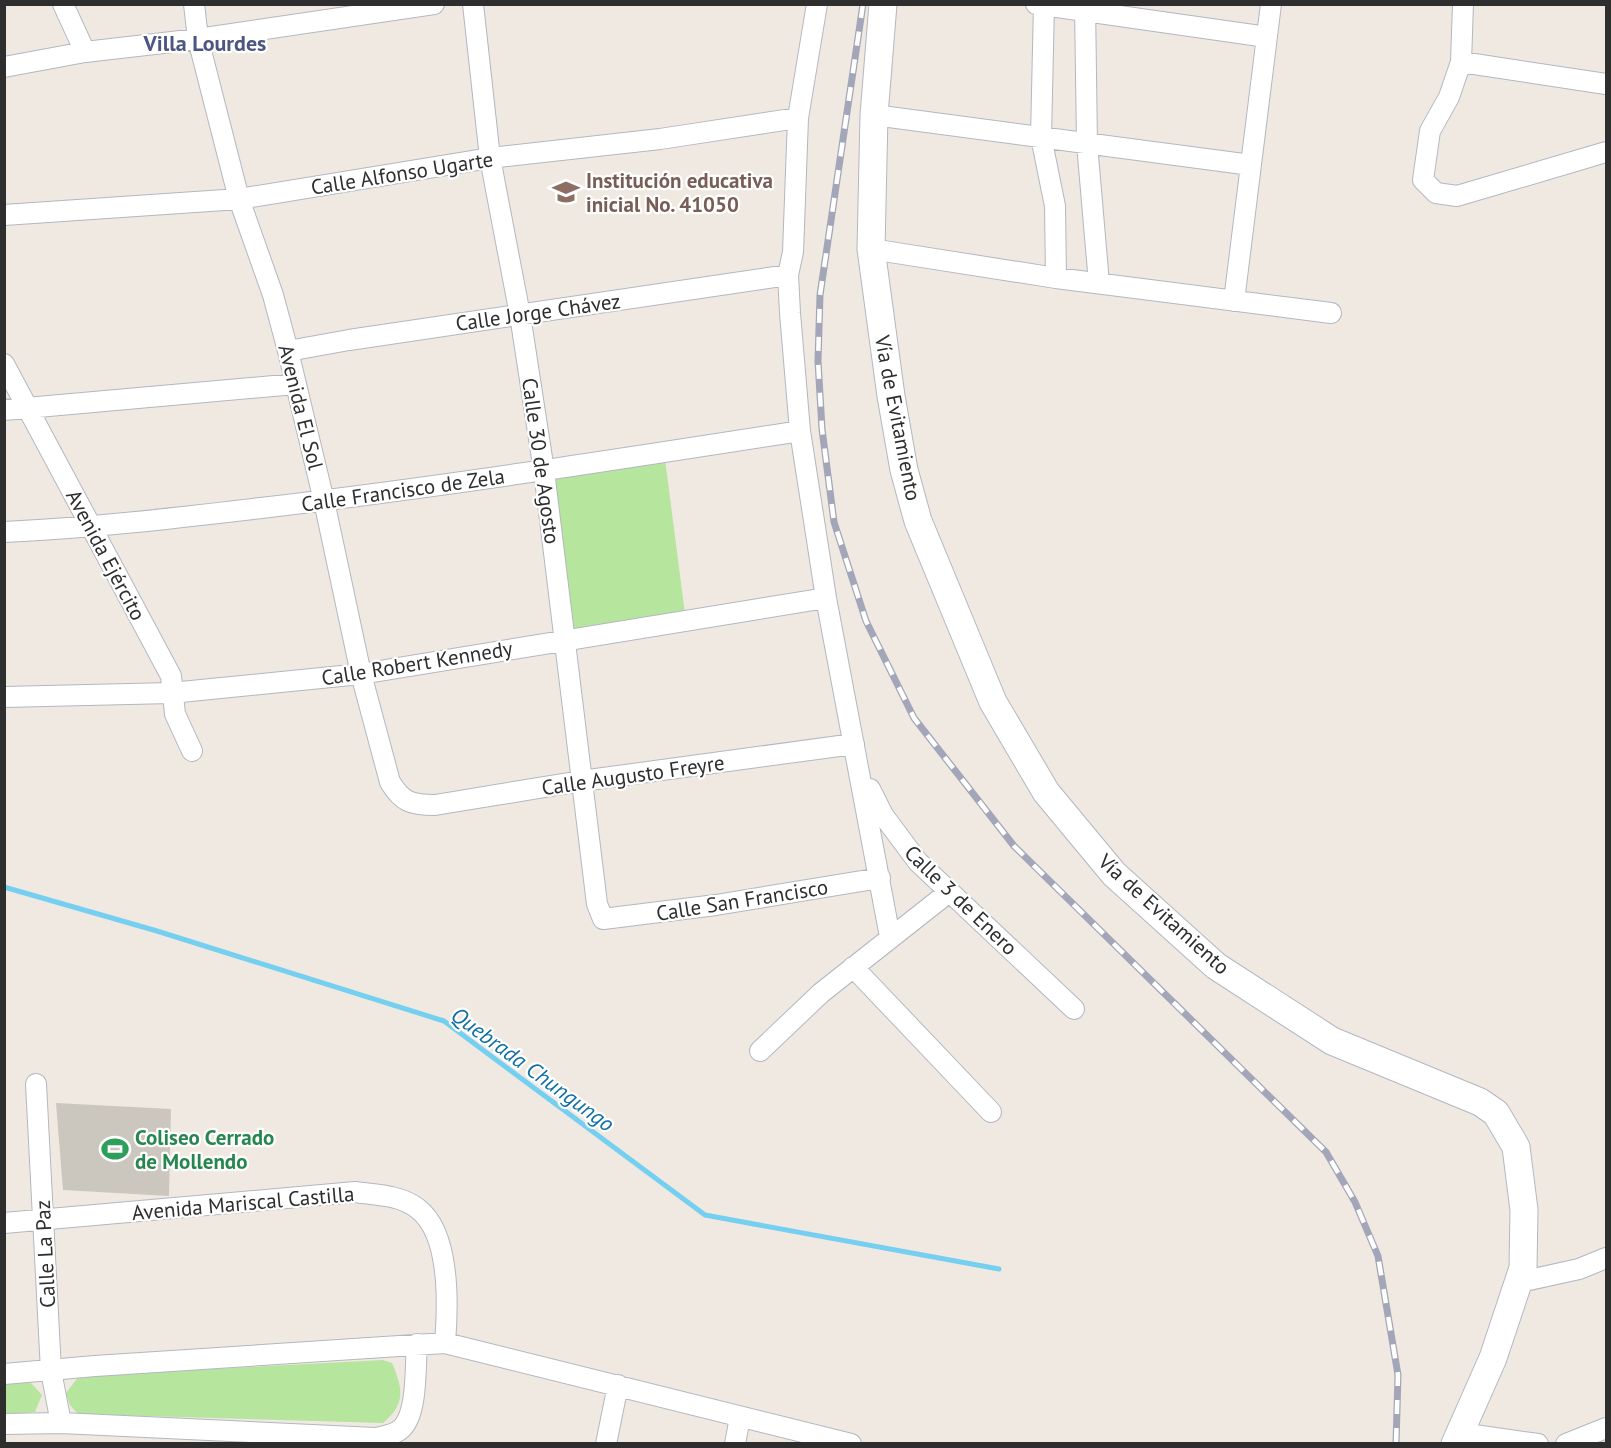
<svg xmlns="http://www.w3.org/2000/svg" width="1611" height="1448" font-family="'PT Sans',sans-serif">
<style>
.green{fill:#b6e59e}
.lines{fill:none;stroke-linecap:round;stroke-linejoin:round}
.stream{stroke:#75cff0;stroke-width:5}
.building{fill:#cbc7bf}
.street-casing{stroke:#b4b7c1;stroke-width:22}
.secondary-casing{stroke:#b4b7c1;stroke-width:29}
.street{stroke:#fff;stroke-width:20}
.secondary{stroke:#fff;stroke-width:27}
.rail-casing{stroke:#a3a6b8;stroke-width:7}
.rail{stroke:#fff;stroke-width:4.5;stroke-dasharray:14;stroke-linecap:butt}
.labels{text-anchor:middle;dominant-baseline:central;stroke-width:4.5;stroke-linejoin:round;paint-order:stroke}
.street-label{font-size:21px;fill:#2e2e2e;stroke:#fff}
.education-label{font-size:21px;font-weight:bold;fill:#785e54;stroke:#fff;text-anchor:start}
.leisure-label{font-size:21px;font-weight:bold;fill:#27864d;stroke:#fff;text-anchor:start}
.neighbourhood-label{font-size:22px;font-weight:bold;fill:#4d5680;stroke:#fff}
.water-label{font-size:22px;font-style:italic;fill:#0d6fa3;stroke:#fff}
</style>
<rect width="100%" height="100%" fill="#efe9e1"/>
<!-- green -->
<path class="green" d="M665,459L685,614L573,632L551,474Z
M383,1360L392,1363C403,1389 406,1404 383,1423L78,1414L70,1405L66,1393L79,1376Z
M29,1381L42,1395L35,1412L5,1414V1383Z"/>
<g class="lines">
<!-- stream -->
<path class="stream" d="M4,887L157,931L444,1021L705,1215L999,1269"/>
</g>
<!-- building -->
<path class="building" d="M56,1103L171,1109L169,1196L63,1190Z"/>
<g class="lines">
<defs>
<path id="street" d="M63,4L85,52
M194,4L198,39L239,199L273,295L288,351L324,501L361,674L390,782C402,802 411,805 435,805L581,781L854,744
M473,4L490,158L520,315L544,471L597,904L603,919L716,905L880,878
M817,4L798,118L793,252L788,275L790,313L800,431L826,598L890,937
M1036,4L1267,37
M1044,4L1041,137L1055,206L1056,278
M1085,4L1087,144L1099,283
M1463,4L1461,62L1449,97L1430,131L1423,180L1436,193L1457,196L1606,152
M1461,62L1606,84
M4,67L85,52L198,39L434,4
M874,115L1251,165
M4,215L239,199L490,158L660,139L798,118
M871,249L1056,278L1331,313
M1234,301L1271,4
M288,351L349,340L788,275
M4,364L171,676L175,714L192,751
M4,410L296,384
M4,532C91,528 176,518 261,508C441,487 620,459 800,431
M4,697L171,693L361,674L826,598
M870,789L883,815L918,862L1074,1009
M853,967L991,1112
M760,1051L821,993L949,892
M36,1084L51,1371L61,1423
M4,1223L355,1192C376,1195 400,1195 417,1208C451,1233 448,1306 445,1343
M1520,1282L1579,1269L1606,1258
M4,1374L95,1366L445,1343L851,1444
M4,1424L61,1423L375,1438C385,1436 395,1435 402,1428C418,1412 415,1365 417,1344
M1460,1433L1538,1444
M606,1444L618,1385
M735,1444L740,1417
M1566,1444L1606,1428"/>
<path id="secondary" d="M883,4L874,115L871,249L891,396L904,470L918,521L993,702L1046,792L1114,874L1216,966L1332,1041L1480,1102L1496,1113L1516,1147L1524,1210L1523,1268L1493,1358L1455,1444"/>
</defs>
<!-- street casing -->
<use href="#street" class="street-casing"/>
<!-- secondary casing -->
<use href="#secondary" class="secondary-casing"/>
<!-- street -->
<use href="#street" class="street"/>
<!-- secondary -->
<use href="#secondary" class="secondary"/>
<defs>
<path id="rail" d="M863,4L820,295L818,361L822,429L834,522L866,621L914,718L1014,846L1326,1152L1355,1202L1378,1256L1398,1375L1396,1444"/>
</defs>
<!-- rail casing -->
<use href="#rail" class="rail-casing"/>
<!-- rail -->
<use href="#rail" class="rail"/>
</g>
<!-- icons -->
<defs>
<symbol id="school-bare" viewBox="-9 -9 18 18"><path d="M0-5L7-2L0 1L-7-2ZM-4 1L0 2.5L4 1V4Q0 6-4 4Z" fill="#8d6e63" stroke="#fff" stroke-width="2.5" paint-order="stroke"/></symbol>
<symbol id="stadium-bare" viewBox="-9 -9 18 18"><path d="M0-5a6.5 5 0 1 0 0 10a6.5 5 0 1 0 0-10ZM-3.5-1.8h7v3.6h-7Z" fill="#2e9e5b" stroke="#fff" stroke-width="2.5" paint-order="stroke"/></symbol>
</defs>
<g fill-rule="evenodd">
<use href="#school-bare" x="547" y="173" width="38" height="38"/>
<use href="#stadium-bare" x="96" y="1130" width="38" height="38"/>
</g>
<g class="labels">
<!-- street labels -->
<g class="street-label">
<text transform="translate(402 173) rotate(-9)">Calle Alfonso Ugarte</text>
<text transform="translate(538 312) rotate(-8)">Calle Jorge Chávez</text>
<text transform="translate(301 407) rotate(76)">Avenida El Sol</text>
<text transform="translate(898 418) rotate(79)">Vía de Evitamiento</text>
<text transform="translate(541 461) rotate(82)">Calle 30 de Agosto</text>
<text transform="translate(403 490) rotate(-8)">Calle Francisco de Zela</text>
<text transform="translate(106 555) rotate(62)">Avenida Ejército</text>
<text transform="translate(417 663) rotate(-9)">Calle Robert Kennedy</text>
<text transform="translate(633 775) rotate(-8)">Calle Augusto Freyre</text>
<text transform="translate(742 900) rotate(-9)">Calle San Francisco</text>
<text transform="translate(961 900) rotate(44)">Calle 3 de Enero</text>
<text transform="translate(1164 914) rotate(42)">Vía de Evitamiento</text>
<text transform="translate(243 1203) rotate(-5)">Avenida Mariscal Castilla</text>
<text transform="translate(45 1254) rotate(-93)">Calle La Paz</text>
</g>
<!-- education labels -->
<g class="education-label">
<text x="586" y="180">Institución educativa<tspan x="586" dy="24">inicial No. 41050</tspan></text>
</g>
<!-- leisure labels -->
<g class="leisure-label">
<text x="135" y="1137">Coliseo Cerrado<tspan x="135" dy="24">de Mollendo</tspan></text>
</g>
<!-- neighbourhood labels -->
<g class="neighbourhood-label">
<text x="205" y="43">Villa Lourdes</text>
</g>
<!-- water labels -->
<g class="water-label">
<text transform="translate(533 1069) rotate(36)">Quebrada Chungungo</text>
</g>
</g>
<!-- border -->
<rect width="1611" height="1448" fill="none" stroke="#2e2e2e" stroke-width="12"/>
</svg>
